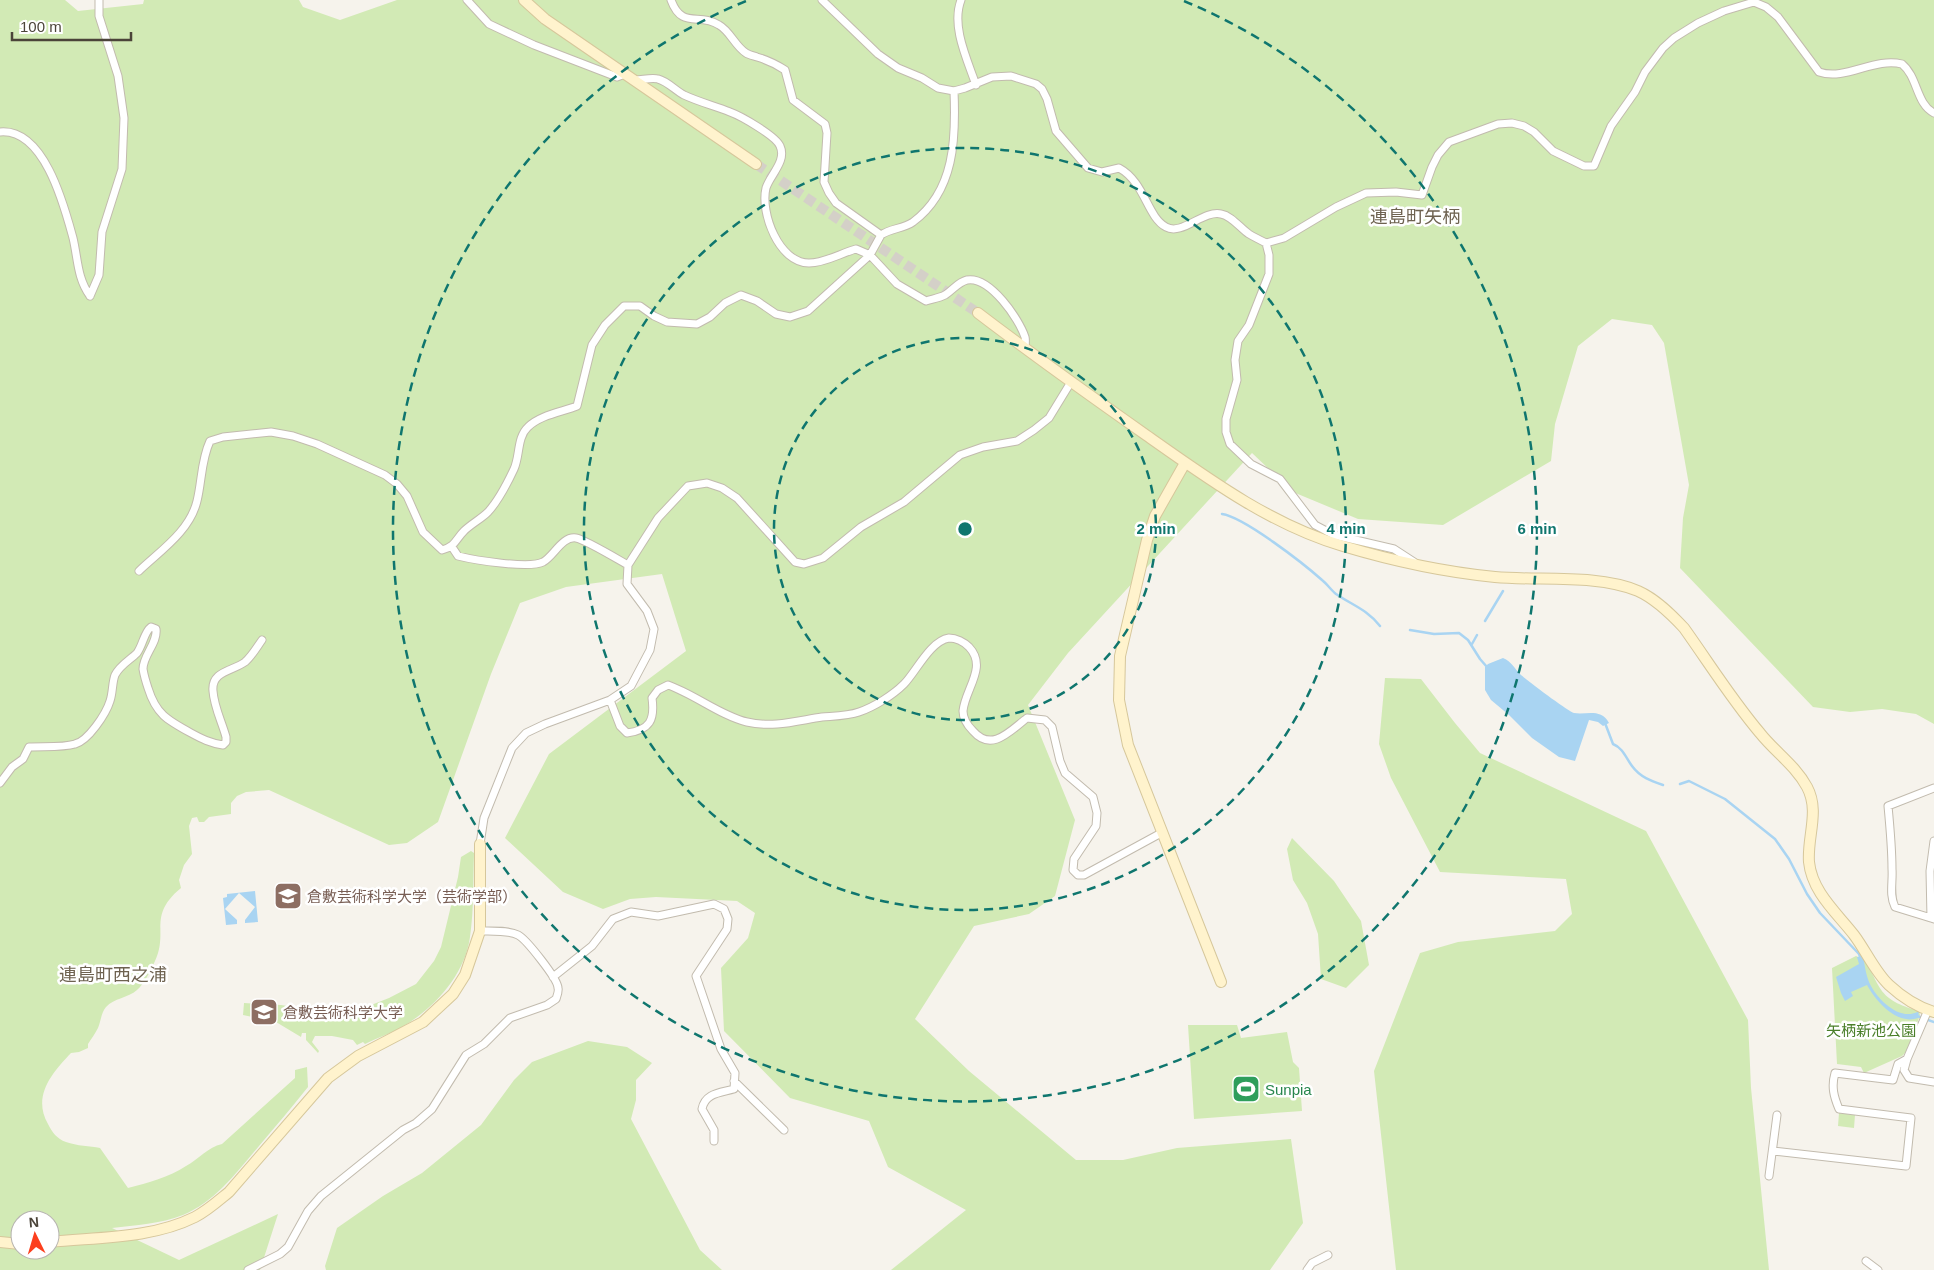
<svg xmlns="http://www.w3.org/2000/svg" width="1934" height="1270" font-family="Helvetica,'Noto Sans JP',sans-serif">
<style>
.green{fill:#d2eab5;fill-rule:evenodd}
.water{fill:#a9d4f2}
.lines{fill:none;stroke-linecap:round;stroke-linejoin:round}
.stream{stroke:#a9d4f2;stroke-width:2.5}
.secondary-tunnel{stroke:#d4d0c8;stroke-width:10;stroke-dasharray:10 5;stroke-linecap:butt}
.street-casing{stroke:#c2bbae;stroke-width:9}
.secondary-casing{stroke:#d6c79b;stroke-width:12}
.street{stroke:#fff;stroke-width:7}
.secondary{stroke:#fff3cd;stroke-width:10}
.ring{fill:none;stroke:#0f766e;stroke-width:2.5;stroke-dasharray:9 6}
.labels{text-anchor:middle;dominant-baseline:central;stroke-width:5;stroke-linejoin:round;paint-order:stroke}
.education-label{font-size:15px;fill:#785e54;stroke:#fff;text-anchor:start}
.park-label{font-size:15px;fill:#4a7f2a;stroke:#fff}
.leisure-label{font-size:15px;fill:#27864d;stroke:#fff;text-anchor:start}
.quarter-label{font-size:18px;fill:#6e6250;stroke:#fff}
.centre{fill:#0f766e;stroke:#fff;stroke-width:2.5}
.ring-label{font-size:15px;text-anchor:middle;font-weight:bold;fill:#0f766e;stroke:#fff;stroke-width:5;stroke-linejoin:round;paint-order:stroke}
</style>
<rect width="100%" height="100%" fill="#f6f3ec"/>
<!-- green -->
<path class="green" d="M0,0H65L78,11L143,4L144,0H299L303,7L340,20L397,0H1934V724L1916,714L1882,709L1850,712L1813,707L1680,568L1683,518L1689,485L1664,343L1652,325L1612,319L1578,346L1555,424L1551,461L1443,525L1358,519L1293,492L1252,453L1068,653L1028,705L1075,820L1055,896L1029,914L974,926L915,1019L969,1071L1076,1160H1123L1177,1148L1291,1139L1303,1223L1270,1270H891L966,1210L888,1167L869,1121L790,1098L724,1031L721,968L748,938L755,913L737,901L656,897L630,899L603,909L563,892L505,838L549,754L686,651L662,574L566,587L520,603L491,674L438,822L407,843L389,845L269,790L246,792L237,796L231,803V814L209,817L204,822H199L197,817L192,818L189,826L192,854L184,865L179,880L181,888C147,916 169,931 155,961C151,970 144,984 137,990C128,998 114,998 106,1007C101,1013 101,1021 98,1028C95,1034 91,1039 88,1044V1048L79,1052L71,1053C52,1073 32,1096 48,1124C52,1132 57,1139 66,1142C77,1146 90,1146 100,1148L128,1188C148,1183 169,1177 186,1166C199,1159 208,1147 222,1144L295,1078V1070L307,1067L308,1087C292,1107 275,1127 259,1146C237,1172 215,1202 183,1215C160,1224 136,1225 112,1228L179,1260L278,1214L260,1270H0ZM20,1220H50V1250H20Z
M1385,678L1421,679L1455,723L1480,753L1646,831L1748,1020L1751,1088L1769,1270H1396L1374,1071L1420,953L1458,942L1555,931L1572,914L1566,879L1440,872L1391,778L1379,744Z
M1292,838L1334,881L1361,921L1369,965L1346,988L1321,979L1318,934L1307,903L1293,880L1287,849Z
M471,851L474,853C473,881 474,910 470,937C465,975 433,1010 400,1028C389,1034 377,1038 365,1044L363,1042L357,1045L353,1040L332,1036H315L312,1042L319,1051L318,1053L306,1040V1033H302L301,1037L276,1022L243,1015L244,1003L281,1005L333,1013L361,1009L389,998L416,984L434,961L441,947L458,877L461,857Z
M1856,956L1858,957L1863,956C1882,989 1877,999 1919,1011L1920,1015L1907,1051L1902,1056L1864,1073L1861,1067L1837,1064L1832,968Z
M1188,1025H1237L1241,1038L1287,1032L1293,1062L1299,1068L1302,1111L1194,1119Z
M588,1041L627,1047L652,1063L636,1080V1100L631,1119L700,1250L722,1270H326L325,1266L337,1228L383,1196L422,1173L481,1125L514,1080L532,1062Z
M1839,1113L1855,1115L1854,1128L1838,1126Z"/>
<!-- water -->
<path class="water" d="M1503,658C1512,662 1514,668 1520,674C1526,680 1568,711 1574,713C1587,715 1601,708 1609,723L1603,726L1598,722L1589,720L1575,761L1559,757L1532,738L1509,715L1491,700L1485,690V667L1488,664Z
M255,891L258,922L245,923V920L255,907L239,893L225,909L237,920V924L226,925L223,898L227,897V894Z
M1863,956C1865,966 1866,977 1871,986C1879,1001 1901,1022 1919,1011L1918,1018C1915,1019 1910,1020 1906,1019C1890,1017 1874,998 1867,985L1851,992L1853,996L1845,1001L1841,993L1836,977L1859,964L1857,957Z"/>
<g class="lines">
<!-- stream -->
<path class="stream" d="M1222,514C1244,517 1304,564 1322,580C1327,584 1331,590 1336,594C1352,605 1368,610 1380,626
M1485,621L1503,591
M1410,630L1434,634L1459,633L1468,640L1480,659L1487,667
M1472,644L1477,635
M1605,723L1613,744C1623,748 1626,758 1632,766C1640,777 1651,781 1663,785
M1680,784L1689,781L1725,799L1775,839L1789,859L1807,894L1820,913L1859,954L1861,959
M1917,1016L1934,1022"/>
<!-- secondary-tunnel -->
<path class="secondary-tunnel" d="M756,164L978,313"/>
<defs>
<path id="street" d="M467,0L489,24L534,45L617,77L625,74
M822,0L878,54L898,68L922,78L938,88L954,91L965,88L992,77L1011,76L1036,84L1042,89L1047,99L1056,131L1088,168L1102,172L1119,168C1145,182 1147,217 1166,227C1182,236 1203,210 1221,214C1232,216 1240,228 1249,234C1254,237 1260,240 1266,243L1284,238L1336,207L1366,193L1396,192L1422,195L1432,167L1438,155L1449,142L1498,124L1512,123L1524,126L1534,132L1553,151L1584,166H1594L1611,126L1635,92L1645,72L1663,48L1674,38L1698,23L1724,11L1754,2L1766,7L1778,17L1819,72C1846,81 1874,57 1902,64C1918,77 1916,104 1934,113
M961,0C951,26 967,59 976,85
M636,80C642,80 652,77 658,79C667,81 676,91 684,95C699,102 715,106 730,112C741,116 776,136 780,146C787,161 770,175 766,188C760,213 779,263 809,263C825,263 841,253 856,249L870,255L897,284L926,301C932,299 939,298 945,295C953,290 958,282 967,280C990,276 1019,319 1025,337C1026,340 1025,345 1025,348
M0,132C44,128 64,205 73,238C78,259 77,278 90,296
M881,235C891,228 903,229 913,222C955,191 956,138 954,91
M1266,243L1269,255V274L1249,325L1238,341L1235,360L1237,380L1226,419V432L1230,444L1251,464L1280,479L1315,525L1334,535L1394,549L1414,562
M90,296L99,275L102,232L122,169L124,118L118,76L99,16V0
M452,547L458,556C474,560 529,569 543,562C554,556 562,536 576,538C584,539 619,560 628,565
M139,571C160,551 190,531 197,501C202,481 201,460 210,441L223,437L271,432L293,436L317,444L385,475L397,484L407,496L423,532L442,550C456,546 455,540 464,531C471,524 481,519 488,512C499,500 507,484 514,469C520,456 517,437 528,427C540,415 562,412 577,406L592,345L605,325L624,306H640L654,316L667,322L697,324L710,317L725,303L741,295L757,301L776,314L790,317L808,311L870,255L881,235L836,203L829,193L824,182L827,133L825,124L793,100L785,70C776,64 767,60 757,57C754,56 749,55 746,53C735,46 730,31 719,25C699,12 682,30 671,0
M610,700L620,726L627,733C650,730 655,720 652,698L658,690L668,685C694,694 721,716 747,722C773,728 796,721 822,717C834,716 848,716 859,712C874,707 893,695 904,684C916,672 930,641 949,638C956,638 964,642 969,647C988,667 965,689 963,711C963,718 968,726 973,731C992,753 1011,730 1027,718L1045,720L1052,727L1060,761L1065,773L1093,797L1097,813L1096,826L1074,859L1073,870L1078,875H1084L1163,832
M0,783L12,767L23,759L29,747C42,746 62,748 75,744C88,741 106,714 110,701C113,692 112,683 115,675C120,665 130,660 137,653C143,645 144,632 151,627L156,629C158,643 143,655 143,669C144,675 146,682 148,688C156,714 167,720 191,733C202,739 210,743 223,745L226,742V737C222,722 214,707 213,691C211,671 233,671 245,662C252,656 257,647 262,640
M1934,788L1888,806C1890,827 1892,848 1892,869C1893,882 1889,895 1895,907L1934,919
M480,844L484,818L512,748L526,733L545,724L610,700L631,686L650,650L654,629L647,611L627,584L628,565L658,518L688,486L707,483L722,488L737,498L795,562L804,564L823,558L861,527L904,502L960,455L983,447L1017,441L1034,430L1049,418L1071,382
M1931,918L1930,871L1934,841
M553,977L592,946L613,919L631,912L658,916L714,904L724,909L728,919L727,929L696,976L721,1049L735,1073L734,1089C720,1093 705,1093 702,1109L714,1130V1141
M1907,1059L1904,1070L1909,1078L1934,1082
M734,1081L784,1130
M1773,1151L1906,1166L1911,1118L1839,1109C1834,1097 1831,1087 1835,1073L1893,1080L1898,1064L1907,1059L1928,1010
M1769,1176L1777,1115
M1866,1261L1878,1270
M248,1270L280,1254L288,1247L308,1211L321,1196L403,1130L416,1123L432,1109L466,1055L484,1044L510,1018L547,1005L556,999C557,996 559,991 558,988C558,979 526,939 518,935C508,930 491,931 480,931
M1307,1270L1312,1263L1328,1255"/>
<path id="secondary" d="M524,0L545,19L756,164
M978,313C1033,355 1089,395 1146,435C1207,478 1271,525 1343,546C1393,561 1444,572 1495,577C1540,581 1597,574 1638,591C1656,599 1671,614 1684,628C1709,663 1732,700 1760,733C1775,752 1795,765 1807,787C1820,811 1807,837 1809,862C1812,892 1837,913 1854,935C1866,951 1875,972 1889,985C1902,997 1917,1007 1934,1012
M1185,463L1155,516L1147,540L1120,656L1119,700L1128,745L1221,982
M0,1242L20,1244
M50,1242C98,1237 151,1239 195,1217C207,1211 218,1201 229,1192L328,1078L358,1056L423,1022L453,994L465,975L480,931V844"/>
</defs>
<!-- street casing -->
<use href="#street" class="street-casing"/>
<!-- secondary casing -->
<use href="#secondary" class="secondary-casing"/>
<!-- street -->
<use href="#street" class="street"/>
<!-- secondary -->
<use href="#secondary" class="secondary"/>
</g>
<!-- distance rings -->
<g class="ring">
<circle cx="965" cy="529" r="191"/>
<circle cx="965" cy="529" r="381"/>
<path d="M1184 1A572 572 0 1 1 746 1"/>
</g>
<!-- icons -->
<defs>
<symbol id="university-square" viewBox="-11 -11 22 22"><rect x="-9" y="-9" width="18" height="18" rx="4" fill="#8d6e63" stroke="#fff"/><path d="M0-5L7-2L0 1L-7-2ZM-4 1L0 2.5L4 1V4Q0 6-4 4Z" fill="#fff"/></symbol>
<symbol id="stadium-square" viewBox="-11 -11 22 22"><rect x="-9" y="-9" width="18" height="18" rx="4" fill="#2e9e5b" stroke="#fff"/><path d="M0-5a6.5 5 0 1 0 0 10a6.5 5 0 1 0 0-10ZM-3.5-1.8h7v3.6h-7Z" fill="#fff"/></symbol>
</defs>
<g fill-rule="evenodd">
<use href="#university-square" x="272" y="880" width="32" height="32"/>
<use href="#university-square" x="248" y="996" width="32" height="32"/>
<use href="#stadium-square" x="1230" y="1073" width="32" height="32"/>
</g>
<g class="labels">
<!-- education labels -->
<g class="education-label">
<text x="307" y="896">倉敷芸術科学大学（芸術学部）</text>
<text x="283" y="1012">倉敷芸術科学大学</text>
</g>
<!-- park labels -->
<g class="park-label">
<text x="1871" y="1030">矢柄新池公園</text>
</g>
<!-- leisure labels -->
<g class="leisure-label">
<text x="1265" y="1089">Sunpia</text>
</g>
<!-- quarter labels -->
<g class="quarter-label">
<text x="1415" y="217">連島町矢柄</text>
<text x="113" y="975">連島町西之浦</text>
</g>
</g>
<circle cx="965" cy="529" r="8" class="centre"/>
<g class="ring-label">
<text x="1156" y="534">2 min</text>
<text x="1346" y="534">4 min</text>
<text x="1537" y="534">6 min</text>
</g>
<!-- north arrow -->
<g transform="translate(35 1235) rotate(355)"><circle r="24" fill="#ffffff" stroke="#b7b4b0"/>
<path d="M0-4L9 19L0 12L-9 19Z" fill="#fc3f1d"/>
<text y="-8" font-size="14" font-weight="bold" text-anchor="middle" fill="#4b4439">N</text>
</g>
<!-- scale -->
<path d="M12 32v8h119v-8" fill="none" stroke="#4b4439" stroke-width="2.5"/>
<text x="20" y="32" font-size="15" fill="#4b4439" stroke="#ffffff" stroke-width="4" paint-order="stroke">100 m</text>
</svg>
